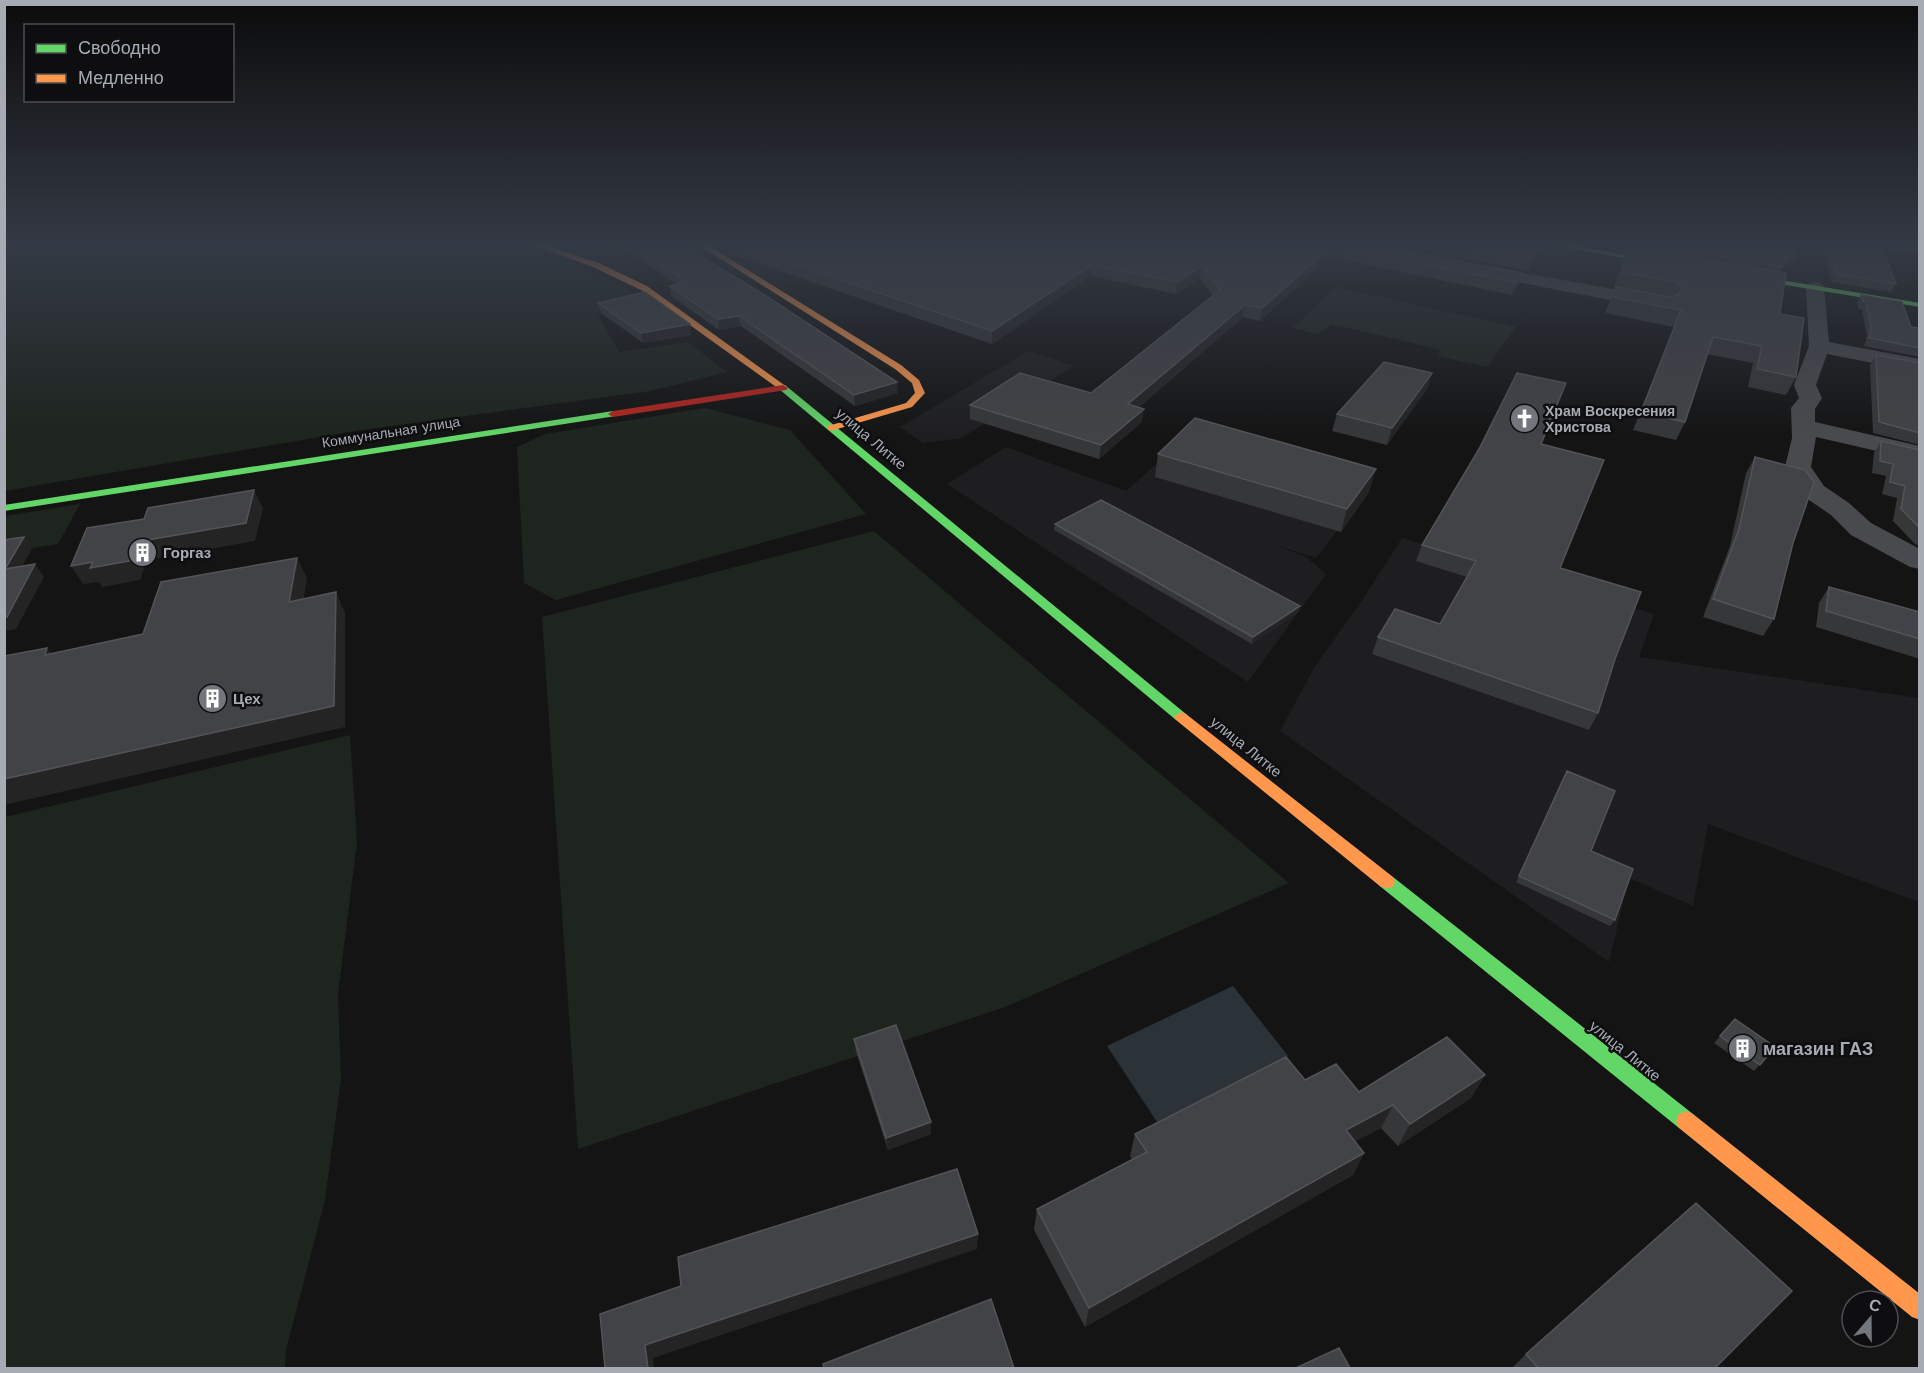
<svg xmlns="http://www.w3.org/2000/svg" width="1924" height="1373" font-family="'Work Sans',sans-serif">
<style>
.built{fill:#1e1e20}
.green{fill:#1e241e}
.water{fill:#2c3338}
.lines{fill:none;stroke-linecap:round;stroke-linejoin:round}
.street{fill:#484a4d;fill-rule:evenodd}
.fast{fill:#63d668;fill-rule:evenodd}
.slow{fill:#ff974d;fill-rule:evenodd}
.jam{fill:#b3261e;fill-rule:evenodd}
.wall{fill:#363739}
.shaded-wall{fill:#242425}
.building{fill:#424346;stroke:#525458;stroke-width:1.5}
.labels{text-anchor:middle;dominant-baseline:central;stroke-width:5;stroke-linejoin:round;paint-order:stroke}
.far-poi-label{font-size:14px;font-weight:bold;fill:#a6abb4;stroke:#0e0e10;text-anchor:start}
.far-street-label{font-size:14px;fill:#a6abb4;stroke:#0e0e10}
.street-label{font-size:15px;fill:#a6abb4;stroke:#0e0e10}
.poi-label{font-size:15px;font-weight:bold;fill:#a6abb4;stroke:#0e0e10;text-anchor:start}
.near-poi-label{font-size:18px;font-weight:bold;fill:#a6abb4;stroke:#0e0e10;text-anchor:start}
</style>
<rect width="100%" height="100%" fill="#141414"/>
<!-- built -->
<path class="built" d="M1028,351L1073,366L962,438L923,443L900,427Z
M1190,434L1371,487L1316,558L1275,545L1306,557L1326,574L1248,682L947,484L1006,447L1126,491Z
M1402,538L1654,614L1639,657L1919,698V902L1708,824L1693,906L1629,878L1609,962L1280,731L1314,668L1361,602Z"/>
<!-- green -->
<path class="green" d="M5,244H510L576,265L649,300L598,315L619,352L688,342L727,372L650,391L355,431L5,491Z
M1336,287L1516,327L1487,367L1438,356L1441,350L1332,324L1318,334L1293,328Z
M705,408L790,430L866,514L556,600L524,583L517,447L545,434Z
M80,504L58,544L5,553V516Z
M874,531L1289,883L1005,1007L578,1149L542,617Z
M350,735L357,842L338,994L341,1079L325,1200L286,1350L285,1368H5V817Z"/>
<!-- water -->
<path class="water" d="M1233,986L1288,1056L1157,1122L1107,1046Z"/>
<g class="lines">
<!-- street -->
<path class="street" d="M1877,244H1920V254L1885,249Z
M1477,264L1656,297L1663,299L1666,303L1663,307L1656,309L1471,273L1468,269L1471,265Z
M1815,282L1822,284L1824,288L1829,342L1920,359V372L1827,354L1816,385L1822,398L1815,409V422L1920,446V461L1816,437L1811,467L1824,486L1849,503L1871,523L1920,549V569L1910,567L1851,535L1831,515L1806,498L1785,467L1792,438L1791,408L1799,398L1794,385L1809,346L1806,288L1808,284Z"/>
<!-- fast -->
<path class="fast" d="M1548,244H1566L1672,264L1668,266Z
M1739,273L1920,303V307L1736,277L1735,275Z
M779,385H785L1186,714L1188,717L1186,720H1176L779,389Z
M613,411L618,414L616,416L4,511V505Z
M1387,876L1393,877L1693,1114L1696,1121L1693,1128L1686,1131L1679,1128L1381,887L1379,882L1381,877Z"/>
<!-- slow -->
<path class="slow" d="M531,244H542L599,263L647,286L787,387L779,389L641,290L593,267Z
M697,244H706L901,365L919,380L925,393L912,407L834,430H828V426L906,403L915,393L912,383L895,369Z
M1181,712L1186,714L1393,877L1395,882L1393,887L1387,888L1381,887L1176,720L1174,717Z
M1686,1111L1693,1114L1920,1294V1320L1912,1317L1679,1128L1676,1121L1679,1114Z"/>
<!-- jam -->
<path class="jam" d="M783,385L788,388L786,390L613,417L608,414L613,411Z"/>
</g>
<!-- wall -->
<path class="wall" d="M618,244H681L898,393L855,406L741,326L719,330L671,296L670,286L676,284Z
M735,244H1372L1522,273L1518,285L1512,295L1330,257L1260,321L1243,317L1139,407L1142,422L1099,459L970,419V405L1091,393L1213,296L1200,278L1176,294L1091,276L992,344L739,257L737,256Z
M1388,244H1544L1528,271Z
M1629,244H1796L1793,258L1790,265L1784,264L1781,273L1780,314L1796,377L1786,395L1748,387L1753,363L1707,354L1685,422L1676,440L1633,430L1674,327L1605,313L1615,288L1614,287L1628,249H1627Z
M1825,244H1856L1896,284L1891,292L1832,282L1823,247Z
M1861,295L1911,327L1920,330V357L1864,346L1867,336L1862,309H1859L1857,303Z
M598,303L691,335L643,343L601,313Z
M1876,355L1920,363V445L1873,433L1870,365Z
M1432,373L1427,389L1387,445L1332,431L1337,414Z
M1881,441L1920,450V546L1915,544L1893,521L1897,498L1882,494L1886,476L1872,473L1874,453Z
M1158,454L1369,492L1341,532L1155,477Z
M1755,457L1793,543L1774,619L1763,636L1703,617L1730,546L1746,473Z
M1055,524L1298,612L1252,644L1054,530Z
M1422,545L1560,568L1615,659L1598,713L1589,730L1372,654L1378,637L1440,624L1467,577L1416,561Z
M1829,587L1920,612V659L1816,627L1819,603Z
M1563,778L1591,851L1615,920L1610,926L1516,882Z
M1735,1019L1775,1047L1754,1071L1714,1043Z
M854,1039L931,1134L888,1150L856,1052Z
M1485,1075L1471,1098L1398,1146L1381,1128L1355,1141L1364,1153L1353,1175L1085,1327L1034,1230L1037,1209L1132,1159L1130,1156L1135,1134L1305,1080L1359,1092Z
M1526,1354L1715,1368H1512Z"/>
<!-- shaded-wall -->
<path class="shaded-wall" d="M1541,244H1544L1543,247L1528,271L1532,259Z
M1332,246L1330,257L1260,321L1262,308Z
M1092,265L1091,276L992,344V331Z
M1202,266L1200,278L1176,294L1177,282Z
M1522,273L1518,285L1512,295L1516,283Z
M1245,305L1243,317L1127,418L1128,404Z
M739,316L741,326L719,330L718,319Z
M690,324L691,335L643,343L641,333Z
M1432,373L1427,389L1387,445L1392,428Z
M897,382L898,393L855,406L854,395Z
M1144,409L1142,422L1099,459L1101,445Z
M1376,469L1369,492L1341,532L1347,509Z
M254,490L263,508L255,541L147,560L140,580L102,587L99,582L83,584L71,566L136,542Z
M24,537L32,549L14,581L5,569Z
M297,558L307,578L300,623L289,602Z
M35,564L44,577L16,629L4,631V617Z
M336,592L345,613V727L4,805V779Z
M1300,606L1298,612L1252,644L1253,637Z
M47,648L63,669L45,655Z
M1485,1075L1471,1098L1398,1146L1410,1124Z
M1393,1105L1381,1128L1335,1152L1346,1130Z
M931,1122V1134L888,1150L886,1138Z
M1364,1153L1353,1175L1085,1327L1089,1308Z
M978,1234L977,1249L653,1358L654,1368H648L645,1345Z"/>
<!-- building -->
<path class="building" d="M630,244H681L763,294L897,382L854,395L739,316L718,319L670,286L686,282Z
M735,244H1371L1522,273L1516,283L1332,246L1262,308L1245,305L1128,404L1144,409L1101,445L970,405L1020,373L1091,393L1220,290L1202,266L1177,282L1092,265L992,331Z
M1452,244H1541L1532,259Z
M1642,244H1796L1793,258L1785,257L1783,267Z
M1828,244H1856L1883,249L1896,284L1836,274Z
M1628,248L1786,273L1780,314L1804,318L1796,377L1757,369L1762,346L1713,337L1685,422L1641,412L1681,310L1612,297L1616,287L1670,297L1678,295L1682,289L1678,283L1621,272Z
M645,292L690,324L641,333L598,303Z
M1861,295L1902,302L1911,327L1919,328L1920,348L1869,338L1871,327L1866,301H1863Z
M1876,355L1920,363V433L1879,422Z
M1384,362L1432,373L1392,428L1337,414Z
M1517,373L1566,383L1541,444L1604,460L1560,568L1641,592L1615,659L1598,713L1378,637L1395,609L1440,624L1476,561L1422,545L1479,449Z
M1195,418L1376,469L1347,509L1158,454Z
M1881,441L1920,450V528L1901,509L1905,486L1890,482L1893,464L1880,461Z
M1755,457L1805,470L1814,482L1793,543L1774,619L1713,599L1739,529Z
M254,490L246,523L136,542L129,561L90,568L93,562L71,566L87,528L144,519L148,508Z
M1101,500L1300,606L1253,637L1055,524Z
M24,537L5,569L35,564L7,617H4V540Z
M297,558L289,602L336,592L334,706L4,779V656L47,648L45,655L143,634L161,582Z
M1829,587L1920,612V639L1826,611Z
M1567,771L1615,791L1591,851L1633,869L1615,920L1519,876Z
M1735,1019L1775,1047L1760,1065L1720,1036Z
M896,1025L931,1122L886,1138L854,1039Z
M1447,1037L1485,1075L1410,1124L1393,1105L1346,1130L1364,1153L1089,1308L1037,1209L1147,1152L1135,1134L1286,1057L1305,1080L1336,1064L1359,1092Z
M957,1169L978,1234L645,1345L648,1368H605L600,1314L681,1286L678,1257Z
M1696,1203L1792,1291L1715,1368H1538L1526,1354Z
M991,1299L1014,1368H824L823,1364Z
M1339,1348L1350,1368H1296Z"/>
<!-- sky -->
<linearGradient id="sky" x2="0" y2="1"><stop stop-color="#0b0b0b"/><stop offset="0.56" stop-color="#343a45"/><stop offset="1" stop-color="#343a45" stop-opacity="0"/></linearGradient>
<rect width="1924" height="437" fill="url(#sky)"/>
<!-- icons -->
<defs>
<symbol id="church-disc" viewBox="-11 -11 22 22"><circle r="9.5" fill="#73767c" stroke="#0e0e10"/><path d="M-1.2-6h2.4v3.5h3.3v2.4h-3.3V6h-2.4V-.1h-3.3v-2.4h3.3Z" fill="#fff"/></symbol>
<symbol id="building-disc" viewBox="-11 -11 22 22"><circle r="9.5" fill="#73767c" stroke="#0e0e10"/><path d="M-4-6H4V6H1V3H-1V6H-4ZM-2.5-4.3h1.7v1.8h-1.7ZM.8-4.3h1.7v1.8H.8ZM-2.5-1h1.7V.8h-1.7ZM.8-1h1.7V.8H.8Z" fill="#fff"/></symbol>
</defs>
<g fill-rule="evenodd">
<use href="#church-disc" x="1508" y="402" width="33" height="33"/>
<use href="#building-disc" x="126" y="536" width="33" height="33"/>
<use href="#building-disc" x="196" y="682" width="33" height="33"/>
<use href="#building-disc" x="1726" y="1032" width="33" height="33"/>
</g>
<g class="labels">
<!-- far-poi labels -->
<g class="far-poi-label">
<text x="1545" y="411">Храм Воскресения<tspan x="1545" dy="16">Христова</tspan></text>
</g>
<!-- far-street labels -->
<g class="far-street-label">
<text transform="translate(391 432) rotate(-9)">Коммунальная улица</text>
</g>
<!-- street labels -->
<g class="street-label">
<text transform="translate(871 439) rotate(40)">улица Литке</text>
<text transform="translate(1246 747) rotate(39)">улица Литке</text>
<text transform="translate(1625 1051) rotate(39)">улица Литке</text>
</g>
<!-- poi labels -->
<g class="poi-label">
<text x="163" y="553">Горгаз</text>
<text x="233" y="699">Цех</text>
</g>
<!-- near-poi labels -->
<g class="near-poi-label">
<text x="1763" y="1048">магазин ГАЗ</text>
</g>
</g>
<!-- border -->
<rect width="1924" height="1373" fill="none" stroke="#a6abb4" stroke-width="12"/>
<!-- legend -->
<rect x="24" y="24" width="210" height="78" fill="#0e0e10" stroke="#4b4d52" stroke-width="1.5"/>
<rect x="36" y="44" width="30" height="9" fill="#63d668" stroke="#4b4d52" stroke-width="1.5"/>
<text x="78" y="54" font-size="18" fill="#a6abb4">Свободно</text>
<rect x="36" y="74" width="30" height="9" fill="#ff974d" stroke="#4b4d52" stroke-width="1.5"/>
<text x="78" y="84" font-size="18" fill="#a6abb4">Медленно</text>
<!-- north arrow -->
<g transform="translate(1870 1319) rotate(20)"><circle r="28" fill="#0e0e10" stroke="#4b4d52" stroke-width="1.5"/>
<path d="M0-4.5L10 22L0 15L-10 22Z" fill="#73767c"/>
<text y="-9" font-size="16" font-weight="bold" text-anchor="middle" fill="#a6abb4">С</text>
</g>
</svg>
